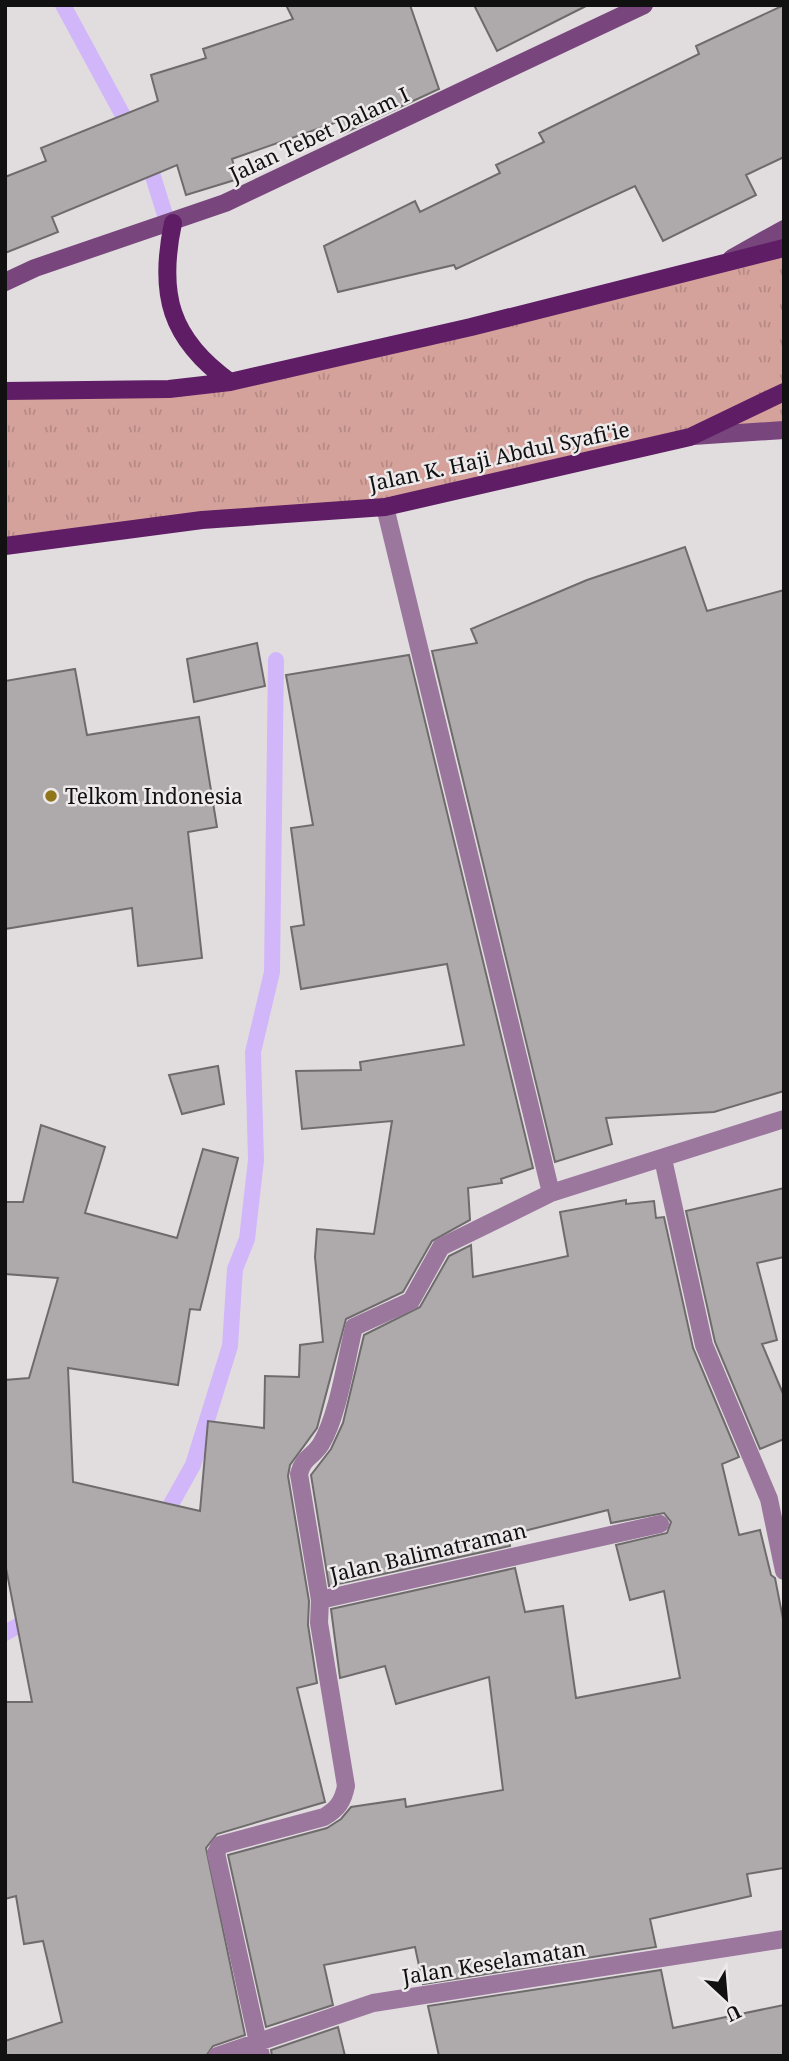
<svg xmlns="http://www.w3.org/2000/svg" width="789" height="2061" font-family="'Noto Serif',serif">
<style>
.grass{fill:url(#grass-tufts)}
.lines{fill:none;stroke-linecap:round;stroke-linejoin:round}
.stream{stroke:#d1b7fa;stroke-width:16}
.building{fill:#aea9aa;stroke:#6f6b6c;stroke-width:2}
.street{stroke:#9b779e;stroke-width:18}
.secondary{stroke:#78457d;stroke-width:18}
.primary{stroke:#5e1d65;stroke-width:18}
.poi-dot{fill:#91751b;stroke:#eeeaec;stroke-width:2.5}
.labels{text-anchor:middle;dominant-baseline:central;stroke-width:5;stroke-linejoin:round;paint-order:stroke}
.street-label{font-size:21px;fill:#121112;stroke:#eeeaec}
.poi-label{font-size:21px;fill:#121112;stroke:#eeeaec;text-anchor:start}
</style>
<defs>
<pattern id="grass-tufts" width="24" height="20" patternUnits="userSpaceOnUse" patternTransform="scale(1.75)"><rect width="24" height="20" fill="#d5a19b"/><path d="M3 7l-1-3M5 7V3M7 7l1-3M15 17l-1-3M17 17v-4M19 17l1-3" fill="none" stroke="#b68a84"/></pattern>
</defs>
<rect width="100%" height="100%" fill="#e1dddf"/>
<!-- grass -->
<path class="grass" d="M784,229V430L690,437L385,507L5,546V391L169,389L714,268Z"/>
<g class="lines">
<!-- stream -->
<path class="stream" d="M63,5L132,132
M146,154L166,218
M160,1524L193,1465L230,1346L235,1269L247,1239L256,1160L253,1052L272,972L276,660
M5,1633L36,1616"/>
</g>
<!-- building -->
<path class="building" d="M286,5H410L439,89L344,133L340,121L232,159L238,179L186,195L177,165L52,217L58,232L5,253V177L46,161L41,148L158,101L151,75L206,58L203,49L293,19Z
M474,5H588L497,51Z
M784,5V157L746,175L756,195L663,241L635,186L456,269L454,265L338,292L324,246L415,201L420,212L500,173L496,165L544,142L539,133L699,54L696,46Z
M685,547L707,611L784,590V1091L714,1112L606,1118L612,1144L555,1162L432,651L477,643L471,629L587,580Z
M257,643L265,686L194,702L187,659Z
M409,655L533,1168L501,1179L502,1183L468,1188L470,1220L432,1241L403,1292L346,1319L317,1428L290,1465L288,1476L309,1601L308,1625L317,1683L297,1688L325,1802L217,1834L206,1848L245,2035L213,2046L206,2056H5V2041L62,2022L43,1941L24,1944L16,1896L5,1899V1702H32L5,1563V1380L29,1378L58,1278L5,1274V1202H23L41,1125L105,1147L85,1213L177,1238L203,1149L238,1158L200,1310L190,1309L178,1385L68,1368L73,1482L200,1511L208,1421L264,1428L265,1376L299,1377L300,1345L323,1342L315,1257L317,1229L374,1234L392,1121L302,1129L296,1071L361,1070L360,1062L464,1045L447,964L301,989L291,927L304,925L291,828L313,825L286,675Z
M75,669L87,735L199,717L217,827L188,832L202,958L138,966L132,908L5,929V681Z
M218,1066L224,1104L182,1114L169,1075Z
M784,1188V1257L757,1263L777,1340L762,1344L784,1396V1439L760,1449L715,1342L686,1211Z
M626,1200V1204L654,1201L656,1218L664,1217L693,1348L739,1457L722,1464L739,1535L760,1530L771,1575L775,1578L784,1624V1868L747,1874L751,1896L650,1919L656,1947L423,1984L415,1947L324,1965L333,2005L266,2027L228,1855L327,1828L341,1819L351,1807L405,1799L406,1807L503,1790L489,1677L396,1704L385,1666L340,1678L331,1609L515,1568L525,1612L563,1606L576,1698L680,1678L664,1591L630,1600L616,1545L667,1533L671,1522L664,1513L611,1523L608,1510L508,1535L510,1546L329,1586L311,1475L331,1449L343,1423L364,1335L420,1307L449,1256L471,1245L473,1277L568,1256L560,1212Z
M661,1970L673,2028L784,2005V2056H439L428,2006Z
M338,2027L345,2056H272L271,2050Z"/>
<g class="lines">
<!-- street -->
<path class="street" d="M385,507L551,1193
M663,1159L704,1345L769,1499L784,1571
M320,1600L299,1474C303,1457 313,1457 321,1444C338,1416 346,1360 354,1327L411,1301L441,1247L551,1193L784,1119
M217,2056L373,2003L784,1939
M261,2056L216,1853L220,1845L324,1817C338,1809 343,1801 346,1786L319,1623L320,1600L660,1524"/>
<!-- secondary -->
<path class="secondary" d="M732,258L784,229
M5,282L35,268L225,203L644,5
M693,436L784,430"/>
<!-- primary -->
<path class="primary" d="M173,223C158,294 170,339 230,382
M5,391L169,389L230,382L471,327L784,248
M5,546L202,520L385,507L690,437L784,392"/>
</g>
<!-- markers -->
<circle class="poi-dot" cx="51" cy="796" r="7"/>
<g class="labels">
<!-- street labels -->
<g class="street-label">
<text transform="translate(319 134) rotate(-25)">Jalan Tebet Dalam I</text>
<text transform="translate(499 456) rotate(-12)">Jalan K. Haji Abdul Syafi'ie</text>
<text transform="translate(428 1552) rotate(-13)">Jalan Balimatraman</text>
<text transform="translate(494 1962) rotate(-9)">Jalan Keselamatan</text>
</g>
<!-- poi labels -->
<g class="poi-label">
<text x="65" y="796">Telkom Indonesia</text>
</g>
</g>
<!-- border -->
<rect width="789" height="2061" fill="none" stroke="#121112" stroke-width="14"/>
<!-- north arrow -->
<g transform="translate(726 1998) rotate(154)" stroke="#eeeaec" stroke-width="5" paint-order="stroke">
<path d="M0-5L12 26L0 18L-12 26Z" fill="#121112"/>
<text y="-10" font-size="19" font-weight="bold" text-anchor="middle" fill="#121112">U</text>
</g>
</svg>
